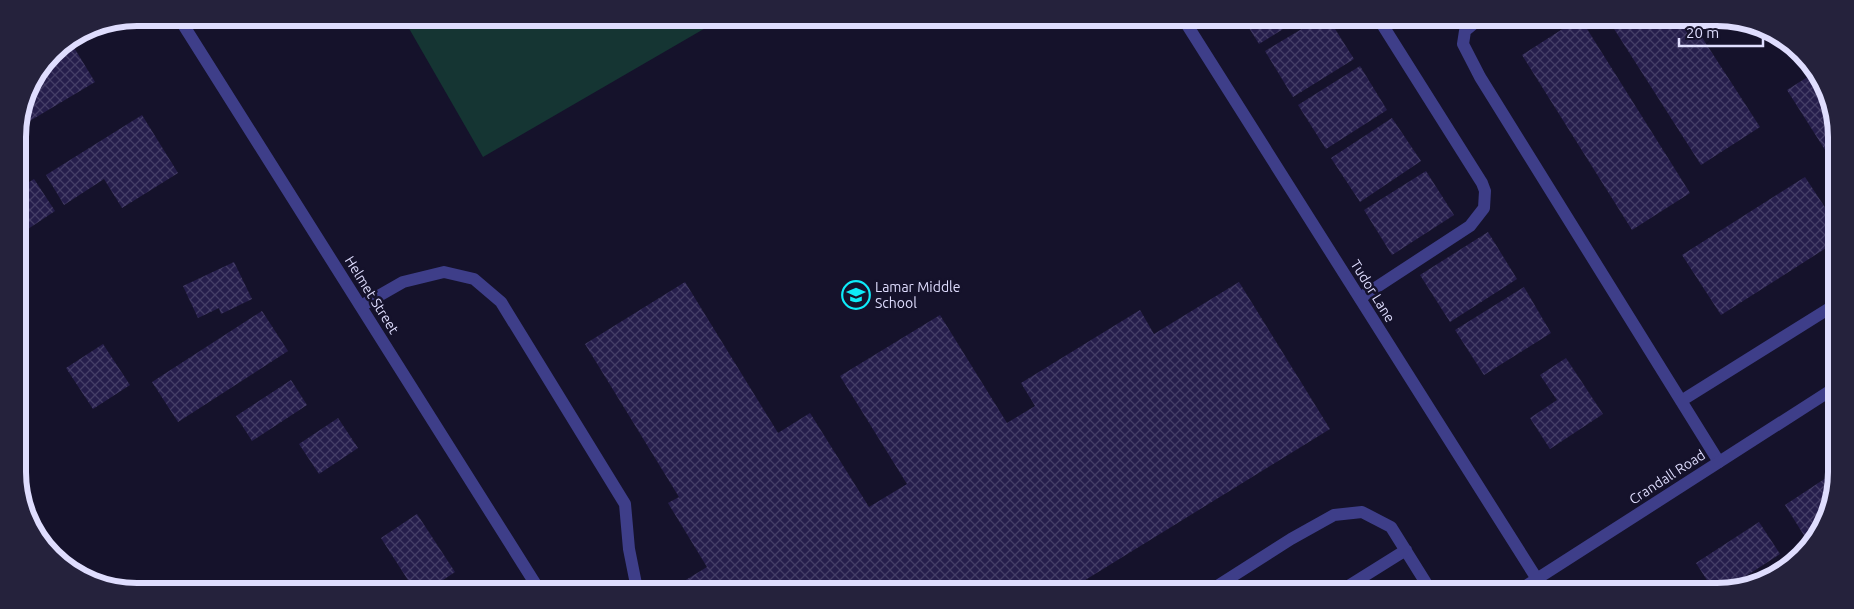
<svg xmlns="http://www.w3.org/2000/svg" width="1854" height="609" font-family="Ubuntu,sans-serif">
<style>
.garden{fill:#153533}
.building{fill:url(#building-cross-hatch)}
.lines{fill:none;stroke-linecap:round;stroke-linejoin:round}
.lane{stroke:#3e3e89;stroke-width:12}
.street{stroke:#3e3e89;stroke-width:12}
.labels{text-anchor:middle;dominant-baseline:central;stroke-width:5;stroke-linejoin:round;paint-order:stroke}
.poi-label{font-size:14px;fill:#dfddfe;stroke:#15122b;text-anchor:start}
.street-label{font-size:14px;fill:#dfddfe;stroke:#15122b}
.rim{fill:none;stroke:#dfddfe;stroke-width:6}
</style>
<defs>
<pattern id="building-cross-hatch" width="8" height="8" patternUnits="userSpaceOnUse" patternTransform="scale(1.25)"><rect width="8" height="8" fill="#261e4c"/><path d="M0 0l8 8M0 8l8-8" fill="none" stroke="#453e67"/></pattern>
</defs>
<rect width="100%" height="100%" fill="#15122b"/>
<!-- garden -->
<path class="garden" d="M403,18L721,19L483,157Z"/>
<!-- building -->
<path class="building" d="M1244,20L1296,21L1259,44Z
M1315,21H1330L1354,59L1293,97L1265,51Z
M1575,21H1582L1690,193L1632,230L1522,55Z
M1609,21L1692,22L1760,127L1701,165Z
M70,41L95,82L18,128L27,91L53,52Z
M1360,66L1387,110L1326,149L1298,105Z
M1814,73L1834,114V164L1787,90Z
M142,115L178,173L122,208L104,179L64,205L46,175Z
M1392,118L1421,161L1360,202L1331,158Z
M1426,171L1454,215L1392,255L1364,210Z
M1805,177L1834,221V243L1721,315L1682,255Z
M34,179L55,211L25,231L18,220V189Z
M1488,232L1517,279L1450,322L1420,275Z
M234,262L252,299L221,314L219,308L198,318L183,286Z
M685,282L778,433L810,413L869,507L907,484L840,376L940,315L1007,423L1035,406L1021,383L1140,310L1154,334L1239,282L1330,429L1069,590L671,589L707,567L668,503L679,497L585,344Z
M1524,287L1551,333L1484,375L1455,330Z
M262,311L288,351L178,422L152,382Z
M103,344L130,385L93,409L66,368Z
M1566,358L1603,414L1550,449L1530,418L1557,400L1540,375Z
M291,380L307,405L252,441L236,416Z
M338,418L358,448L319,474L299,444Z
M1832,474V503L1816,538L1810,545L1785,505Z
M417,514L455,572L431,588H413L381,538Z
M1759,522L1780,554L1723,591H1714L1696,563Z
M1668,583L1673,591H1656Z"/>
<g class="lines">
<!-- lane -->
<path class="lane" d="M1477,21L1465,31L1463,44L1480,77L1719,462
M1360,298L1470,226L1484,208L1485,191L1482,183L1380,21
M361,306L403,282L444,272L474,279L501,302L625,504L629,549L637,589
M1681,401L1833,306
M1211,590L1291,539L1334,515L1362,512L1391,527L1431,591
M1342,590L1406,550"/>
<!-- street -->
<path class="street" d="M179,18L538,588
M1184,20L1537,579
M1518,591L1833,389"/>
</g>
<!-- icons -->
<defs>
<symbol id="school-ring" viewBox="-11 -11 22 22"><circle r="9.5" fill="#15122b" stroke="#0eebf9" stroke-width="1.5"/><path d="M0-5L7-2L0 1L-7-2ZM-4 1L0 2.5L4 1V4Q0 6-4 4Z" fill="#0eebf9"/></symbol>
</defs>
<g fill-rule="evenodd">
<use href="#school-ring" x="840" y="279" width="32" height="32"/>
</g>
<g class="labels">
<!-- poi labels -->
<g class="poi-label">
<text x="875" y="287">Lamar Middle<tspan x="875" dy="16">School</tspan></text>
</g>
<!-- street labels -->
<g class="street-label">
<text transform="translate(1373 291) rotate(58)">Tudor Lane</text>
<text transform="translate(372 295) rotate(58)">Helmet Street</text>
<text transform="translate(1667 477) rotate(-33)">Crandall Road</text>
</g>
</g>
<!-- crop -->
<path d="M0 0H1854V609H0ZM137 26H1717A111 111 0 0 1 1828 137V472A111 111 0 0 1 1717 583H137A111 111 0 0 1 26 472V137A111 111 0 0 1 137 26Z" fill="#25223c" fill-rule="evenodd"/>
<path class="rim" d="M137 26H1717A111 111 0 0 1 1828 137V472A111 111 0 0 1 1717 583H137A111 111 0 0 1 26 472V137A111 111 0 0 1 137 26Z"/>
<!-- scale -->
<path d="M1679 38v8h84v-8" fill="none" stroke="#dfddfe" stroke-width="2.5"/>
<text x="1686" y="38" font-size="15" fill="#dfddfe" stroke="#15122b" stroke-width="4" paint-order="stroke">20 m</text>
</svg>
